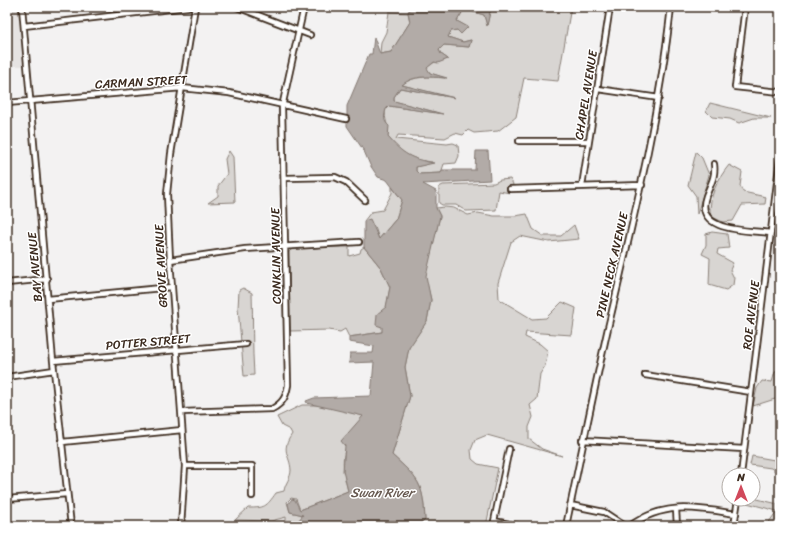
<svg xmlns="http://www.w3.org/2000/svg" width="787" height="533" font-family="Sriracha,sans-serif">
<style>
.built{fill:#e6e3e2}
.green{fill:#d8d5d2;stroke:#8a8078}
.water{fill:#b2aba7;stroke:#827770}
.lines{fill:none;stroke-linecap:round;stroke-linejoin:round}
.minor-casing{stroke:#3b2a1e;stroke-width:8}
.minor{stroke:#fff;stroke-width:4.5}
.labels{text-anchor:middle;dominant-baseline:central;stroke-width:3;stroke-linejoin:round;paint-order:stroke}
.street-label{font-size:12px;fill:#3b2a1e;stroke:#fff}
.water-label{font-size:13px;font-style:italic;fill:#65574e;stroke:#fff}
</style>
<rect width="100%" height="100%" fill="#f3f2f2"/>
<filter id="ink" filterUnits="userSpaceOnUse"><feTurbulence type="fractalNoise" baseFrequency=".025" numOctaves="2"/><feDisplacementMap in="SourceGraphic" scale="8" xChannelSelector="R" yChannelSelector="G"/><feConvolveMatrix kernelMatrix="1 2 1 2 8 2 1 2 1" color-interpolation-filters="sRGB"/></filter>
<g filter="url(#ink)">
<!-- built -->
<path class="built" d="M7,7H20L25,66H7Z"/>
<!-- green -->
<path class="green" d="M491,7H571L558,81L524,78L516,117L498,131L474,133L468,130L463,135L455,133L445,138L398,135L396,139L447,144L453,143L458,145L459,156L456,163L444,164L441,173L419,174L416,171V167L432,162C410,159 402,154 388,137C390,125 383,121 386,108L389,106L438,113L394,101V97L400,88L444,96L402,85C413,75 430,77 445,78L430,73L426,68L435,62L448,59L441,54L439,50L444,45L469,47L471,40L463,42L448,37L451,31L464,29L467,27L457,21L463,11L467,10L484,15L487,25Z
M389,12L408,13L410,22L391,52L380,54L381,42L386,32Z
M710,103L771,118H754L739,123L730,119L712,117L706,111Z
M229,151L233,157L235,202L208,203L218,196V186L227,174L225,159Z
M696,152L702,158L709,175L697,214L696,196L688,185Z
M729,165L742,172L740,186L743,192L766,197L765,204L742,205L733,221L723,222L710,216C709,196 717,180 729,165Z
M510,179L513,184L510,193L499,191L496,210L466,211L456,205H442L439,203V187L443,185L494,183L500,180Z
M392,187L402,200L396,219L379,239L375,227L364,221L371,212L383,210L392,193Z
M445,207L454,208L468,215L478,213L494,216H515L527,214L533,229L543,236H561L574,225L579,239L549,242L520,236L511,242L498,283L499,299L532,319L546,318L562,302L576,308L572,335L526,332L525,337L540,344L548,351L545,366L540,374L537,399L530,405L533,417L529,427V439L542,449L562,456L487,435L475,440L471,450L472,459L478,464L498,468L486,526H419L425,520C423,482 419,480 392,455L410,396L405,367L409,347L427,321L431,300L425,276L440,216L436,208Z
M712,232L727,234L729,248L718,249L717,254L733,263L730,270L734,278L733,285L726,290L709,285L710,258L702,254L706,245V234Z
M349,247V256L360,253L361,249L364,247L381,268L390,287L382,332L349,337L345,329L340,332L329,330L290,331L289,252L293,248Z
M243,288L252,293C253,320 252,347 254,375L244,376L238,308L239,290Z
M780,371V399H775L753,406L757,388L762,381L772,382L775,372Z
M302,405H318L364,415C344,447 338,453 348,491L300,510L296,499L291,498L287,502L290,512L304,515L298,521H286V517L271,521L235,520L248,508C265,508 266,507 276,493L284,491C285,483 291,478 291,470C290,454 280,452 292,434L290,430L282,426L277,417Z
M752,456L780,461V475L771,468L750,465Z
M780,496V526H766L777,511L747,503L746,499L753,498L778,504Z"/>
<!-- water -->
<path class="water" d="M411,7H491L487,26L484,15L467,10L463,11L457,21L468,27L461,34L457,30L451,31L448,37L463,42L471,40L469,47L444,45L439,50L441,54L448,59L438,63L434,62L427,68L430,73L447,78C432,77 414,74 402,85L455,98L400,88L394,97V101L443,114L389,106L386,109C384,116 383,121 389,126L388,137C403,154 411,159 434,163L416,167V171L419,174L441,173L442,170H475L476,151H488L490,180L423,184L436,191V208L440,216L426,276L431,300L427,321L409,348L405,367L410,396L392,455C419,480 423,482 425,520L419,526H303V521H298L303,515L290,512L288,504L292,499L295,500L300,510L348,491L343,471L345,446L341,441L363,416L307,403L306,401L314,398L371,396L374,362L349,363L350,353H373L374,346L349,342V337L382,332V327L376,325L377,314L386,307L390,287L381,268L364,247V221L370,219L379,239L396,219L402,200L387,180L378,177L370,165L364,151L347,126V106L369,54H372L374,37L380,54L391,52L410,22L408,12Z"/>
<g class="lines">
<defs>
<path id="minor" d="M22,7L53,361L71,526
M237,7L310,35
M745,7L735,87L780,92
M24,26L188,7
M598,89L659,98
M7,103L182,88L229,93L346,119
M519,141H589
M714,164C716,177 710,185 706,196C693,233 750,230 771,233
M285,178L335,177L346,182L365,200
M582,186L610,7
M510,189L642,185
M170,260L245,249L359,242
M7,283L47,279
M48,299L172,287
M53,361L246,344
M645,375L751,392
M7,377L54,370
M182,412L272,409C283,403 286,397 288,385L282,107L304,7
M582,440L744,449
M62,442L182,430
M185,466H252V496
M741,475L780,158
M7,499L67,494
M570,505L604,512L625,526
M676,509L677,526
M494,521L519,526
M181,526L185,466L170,260L167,194L171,154L195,7
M493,526L509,449
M566,526C580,460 593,394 608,328C633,221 659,116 671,7
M630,526C664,501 697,508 736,514
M734,526L738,499"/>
</defs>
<!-- minor casing -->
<use href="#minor" class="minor-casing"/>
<!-- minor -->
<use href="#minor" class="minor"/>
</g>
</g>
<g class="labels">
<!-- street labels -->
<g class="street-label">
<text transform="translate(141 82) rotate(-3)">CARMAN STREET</text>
<text transform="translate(586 95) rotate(-81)">CHAPEL AVENUE</text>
<text transform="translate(276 256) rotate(-91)">CONKLIN AVENUE</text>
<text transform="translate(612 265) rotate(-77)">PINE NECK AVENUE</text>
<text transform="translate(161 266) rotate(-93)">GROVE AVENUE</text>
<text transform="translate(35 267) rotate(-95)">BAY AVENUE</text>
<text transform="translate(751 315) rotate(-83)">ROE AVENUE</text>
<text transform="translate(148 342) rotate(-5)">POTTER STREET</text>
</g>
<!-- water labels -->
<g class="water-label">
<text x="382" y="492">Swan River</text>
</g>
</g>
<!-- margin -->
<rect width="787" height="533" fill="none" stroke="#fff" stroke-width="24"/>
<rect x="12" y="12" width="763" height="509" fill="none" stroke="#3b2a1e" stroke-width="1.5" filter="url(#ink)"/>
<!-- north arrow -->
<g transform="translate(741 487)"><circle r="19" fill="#ffffff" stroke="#b1aaa5"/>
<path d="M0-3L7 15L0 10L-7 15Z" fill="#d1495b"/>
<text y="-6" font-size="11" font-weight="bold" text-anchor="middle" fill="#3b2a1e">N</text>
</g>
</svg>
